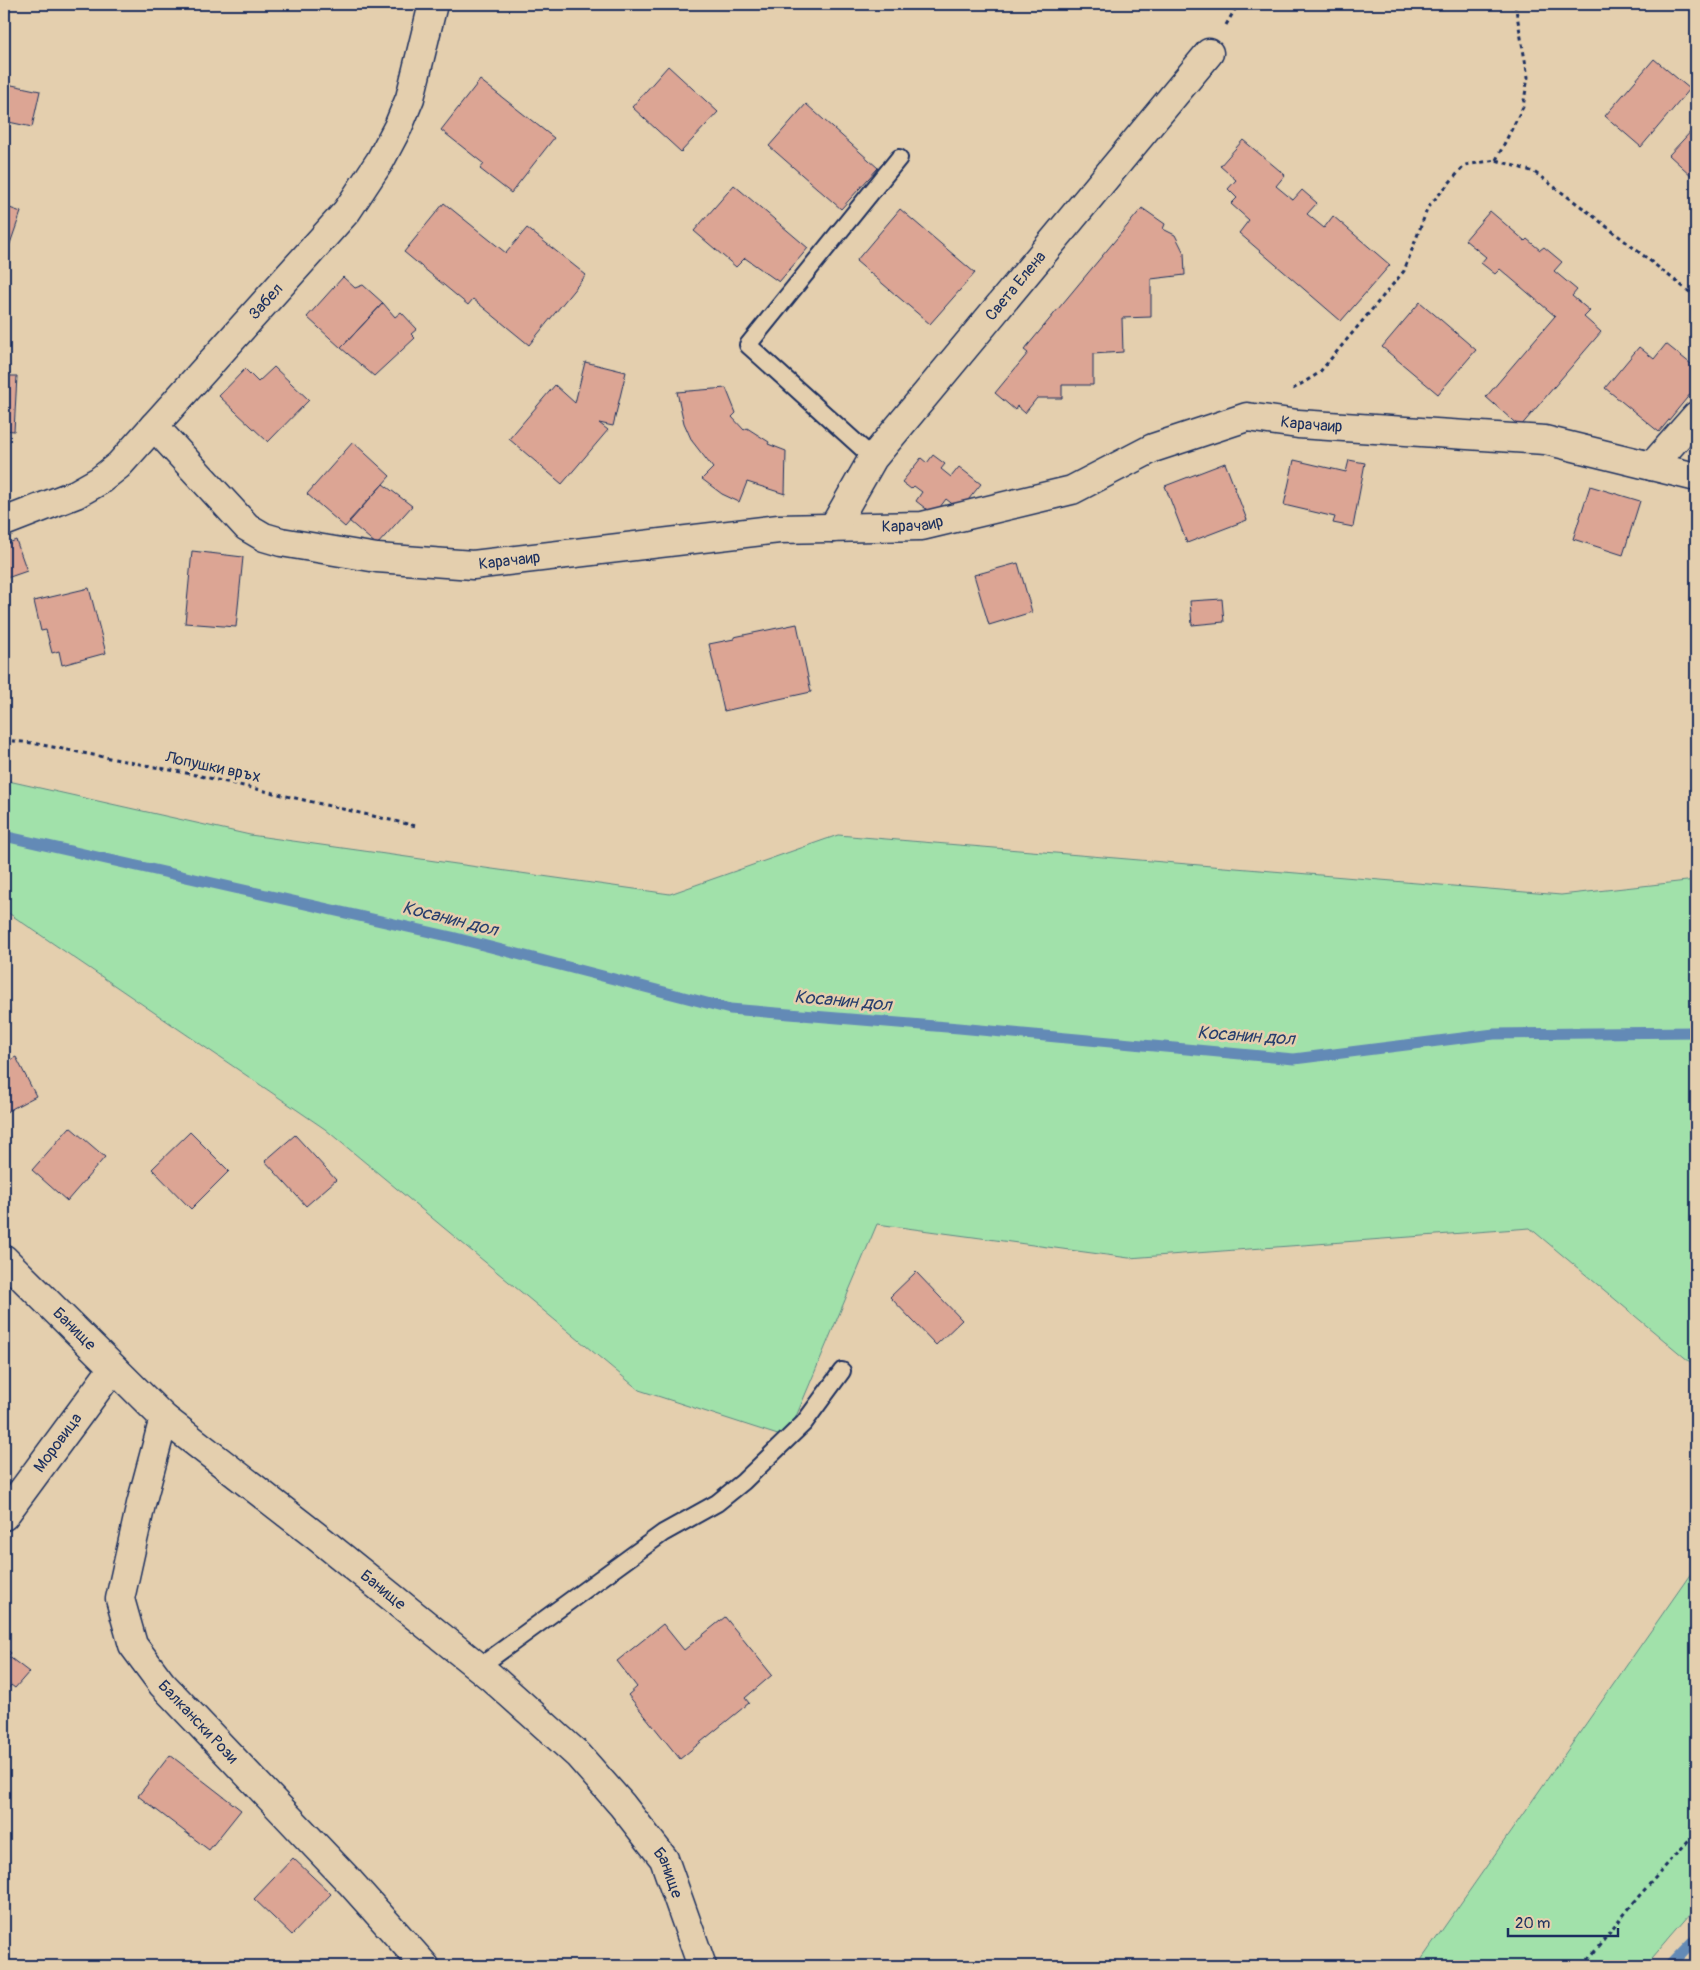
<svg xmlns="http://www.w3.org/2000/svg" width="1700" height="1970" font-family="Pangolin,sans-serif">
<style>
.green{fill:#a1e1aa;stroke:#5e8884}
.lines{fill:none;stroke-linecap:round;stroke-linejoin:round}
.stream{stroke:#648ab6;stroke-width:11}
.building{fill:#dca594;stroke:#1b2f5e}
.lane-casing{stroke:#1b2f5e;stroke-width:20}
.street-casing{stroke:#1b2f5e;stroke-width:31}
.path{stroke:#1b2f5e;stroke-width:3;stroke-dasharray:4 4;stroke-linecap:butt}
.lane{stroke:#e4cfae;stroke-width:16}
.street{stroke:#e4cfae;stroke-width:28}
.labels{text-anchor:middle;dominant-baseline:central;stroke-width:5;stroke-linejoin:round;paint-order:stroke}
.street-label{font-size:16px;fill:#1b2f5e;stroke:#e4cfae}
.water-label{font-size:18px;font-style:italic;fill:#273e6d;stroke:#e4cfae}
</style>
<rect width="100%" height="100%" fill="#e4cfae"/>
<filter id="ink" filterUnits="userSpaceOnUse"><feTurbulence type="fractalNoise" baseFrequency=".02" numOctaves="2"/><feDisplacementMap in="SourceGraphic" scale="10" xChannelSelector="R" yChannelSelector="G"/><feConvolveMatrix kernelMatrix="1 2 1 2 8 2 1 2 1" color-interpolation-filters="sRGB"/></filter>
<g filter="url(#ink)">
<!-- green -->
<path class="green" d="M4,780L250,835L670,894L838,835L1561,895L1696,880V1367L1530,1228L1129,1258L877,1224L787,1438L639,1390L325,1129L4,910Z
M1696,1566V1907L1645,1966H1417Z"/>
<g class="lines">
<!-- stream -->
<path class="stream" d="M4,836L452,937L730,1009L959,1028L1294,1059L1494,1034L1696,1032
M1669,1966L1696,1938"/>
</g>
<!-- building -->
<path class="building" d="M1654,59L1690,89L1641,147L1605,116Z
M668,66L718,112L681,152L632,107Z
M480,80L554,138L511,193L480,169L484,164L441,130Z
M7,84L40,91L32,127L4,121V100Z
M806,104L878,168L841,209L769,146Z
M1696,126V173L1693,177L1669,155Z
M1243,140L1285,175L1276,186L1293,200L1302,190L1317,203L1307,214L1324,228L1333,216L1390,265L1341,321L1239,233L1249,220L1231,204L1237,198L1228,189L1236,180L1220,166Z
M734,185L808,248L779,282L745,258L736,267L694,231Z
M444,203L506,253L527,228L586,275L529,345L473,299L468,305L404,252Z
M4,206L21,212L4,261Z
M1142,208L1165,224L1163,229L1175,235L1184,253L1185,275L1151,279V317L1122,318L1123,352L1093,354V385H1062V398H1037L1025,413L1017,406L1015,410L995,393L1028,353L1024,350Z
M900,209L975,273L930,324L856,261Z
M1490,211L1525,241L1527,239L1540,250L1544,247L1562,262L1554,271L1577,290L1572,296L1590,311L1584,317L1601,332L1520,427L1486,397L1555,316L1500,269L1495,274L1481,263L1486,257L1465,240Z
M343,277L355,288L363,285L383,303L341,348L307,317Z
M1420,302L1476,350L1438,394L1382,347Z
M383,303L395,317L401,312L417,329L411,334L415,338L374,376L341,348Z
M1666,344L1696,368V387L1659,432L1605,388L1639,347L1654,359Z
M585,362L626,372L613,426L599,423L608,430L562,484L509,439L555,385L575,403Z
M274,367L309,400L268,442L219,396L245,369L258,382Z
M4,376H17L14,431L4,430Z
M726,388L736,413L732,417L744,430L747,428L769,442L768,444L786,451L785,494L747,482L739,502L722,494L702,479L713,468L692,441L684,423L677,392Z
M353,442L390,476L345,527L307,494Z
M933,455L945,464L941,469L951,477L959,467L981,484L960,510L946,499L934,515L916,501L922,492L914,486L911,489L902,482L921,458L927,463Z
M1294,460L1346,472L1349,460L1365,463L1353,527L1333,523L1335,517L1284,505Z
M1225,463L1247,520L1187,543L1165,486Z
M383,484L412,506L377,545L349,521Z
M1590,486L1640,501L1623,555L1573,539Z
M16,540L27,571L4,579V545Z
M192,551L243,557L236,627L185,623Z
M1018,563L1032,612L989,625L974,575Z
M89,588L106,653L62,665L59,651L52,653L46,630L41,631L34,601Z
M1222,599L1224,622L1192,625L1190,601Z
M797,624L811,692L724,711L709,644L734,639V637Z
M16,1057L36,1096L4,1113V1063Z
M70,1127L105,1157L67,1201L32,1170Z
M190,1132L229,1171L191,1209L152,1169Z
M295,1135L336,1180L306,1206L265,1161Z
M916,1272L962,1320L936,1345L890,1297Z
M725,1617L772,1675L745,1698L749,1703L680,1759L628,1695L637,1687L617,1661L663,1624L684,1650Z
M4,1647L11,1653L8,1656L29,1672L15,1688L11,1685L4,1695Z
M170,1755L241,1810L209,1850L138,1796Z
M293,1858L331,1894L292,1935L254,1899Z"/>
<g class="lines">
<defs>
<path id="lane" d="M873,458L748,345L899,158
M479,1667L663,1533L717,1503L743,1482L804,1423L842,1371"/>
<g id="street">
<path id="s1" d="M154,426L247,527L264,537L281,542L377,558L473,565L779,529L922,526L1072,490L1153,448L1247,417L1298,424L1545,440L1696,477"/>
<path d="M1652,466L1696,416"/>
<path id="s2" d="M4,522L76,494L99,481L119,465L347,211L380,161L398,127L410,98L433,4"/>
<path id="s3" d="M833,528L873,458L1209,53"/>
<path id="s4" d="M4,1259L164,1418L316,1536L491,1677L578,1755L622,1805L664,1859L702,1966"/>
<path id="s5" d="M164,1418L141,1504L120,1599L133,1645L162,1684L350,1882L425,1966"/>
<path id="s6" d="M4,1516L113,1368"/>
</g>
</defs>
<!-- lane casing -->
<use href="#lane" class="lane-casing"/>
<!-- street casing -->
<use href="#street" class="street-casing"/>
<!-- path -->
<path class="path" d="M1226,25L1238,4
M1496,160L1523,107L1528,77L1515,4
M1293,389L1319,373L1404,271L1428,207L1465,165L1496,160L1534,172L1583,208L1696,297
M4,740L32,743L196,775L416,826
M1583,1966L1639,1896L1696,1832"/>
<!-- lane -->
<use href="#lane" class="lane"/>
<!-- street -->
<use href="#street" class="street"/>
</g>
</g>
<g class="labels">
<!-- street labels -->
<g class="street-label">
<text stroke="none"><textPath href="#s3" startOffset="304">Света Елена</textPath></text>
<text stroke="none"><textPath href="#s2" startOffset="349">Забел</textPath></text>
<text stroke="none"><textPath href="#s1" startOffset="1229">Карачаир</textPath></text>
<text stroke="none"><textPath href="#s1" startOffset="810">Карачаир</textPath></text>
<text stroke="none"><textPath href="#s1" startOffset="405">Карачаир</textPath></text>
<text transform="translate(213 767) rotate(12)">Лопушки връх</text>
<text stroke="none"><textPath href="#s4" startOffset="99">Банище</textPath></text>
<text stroke="none"><textPath href="#s6" startOffset="91">Моровица</textPath></text>
<text stroke="none"><textPath href="#s4" startOffset="504">Банище</textPath></text>
<text stroke="none"><textPath href="#s5" startOffset="335">Балкански Рози</textPath></text>
<text stroke="none"><textPath href="#s4" startOffset="909">Банище</textPath></text>
</g>
<!-- water labels -->
<g class="water-label">
<text transform="translate(450 919) rotate(14)">Косанин дол</text>
<text transform="translate(843 1001) rotate(5)">Косанин дол</text>
<text transform="translate(1246 1036) rotate(4)">Косанин дол</text>
</g>
</g>
<!-- margin -->
<rect width="1700" height="1970" fill="none" stroke="#e4cfae" stroke-width="20"/>
<rect x="10" y="10" width="1680" height="1950" fill="none" stroke="#1b2f5e" stroke-width="2" filter="url(#ink)"/>
<!-- scale -->
<path d="M1508 1928v8h110v-8" fill="none" stroke="#1b2f5e" stroke-width="2.5"/>
<text x="1515" y="1928" font-size="15" fill="#1b2f5e" stroke="#e4cfae" stroke-width="4" paint-order="stroke">20 m</text>
</svg>
